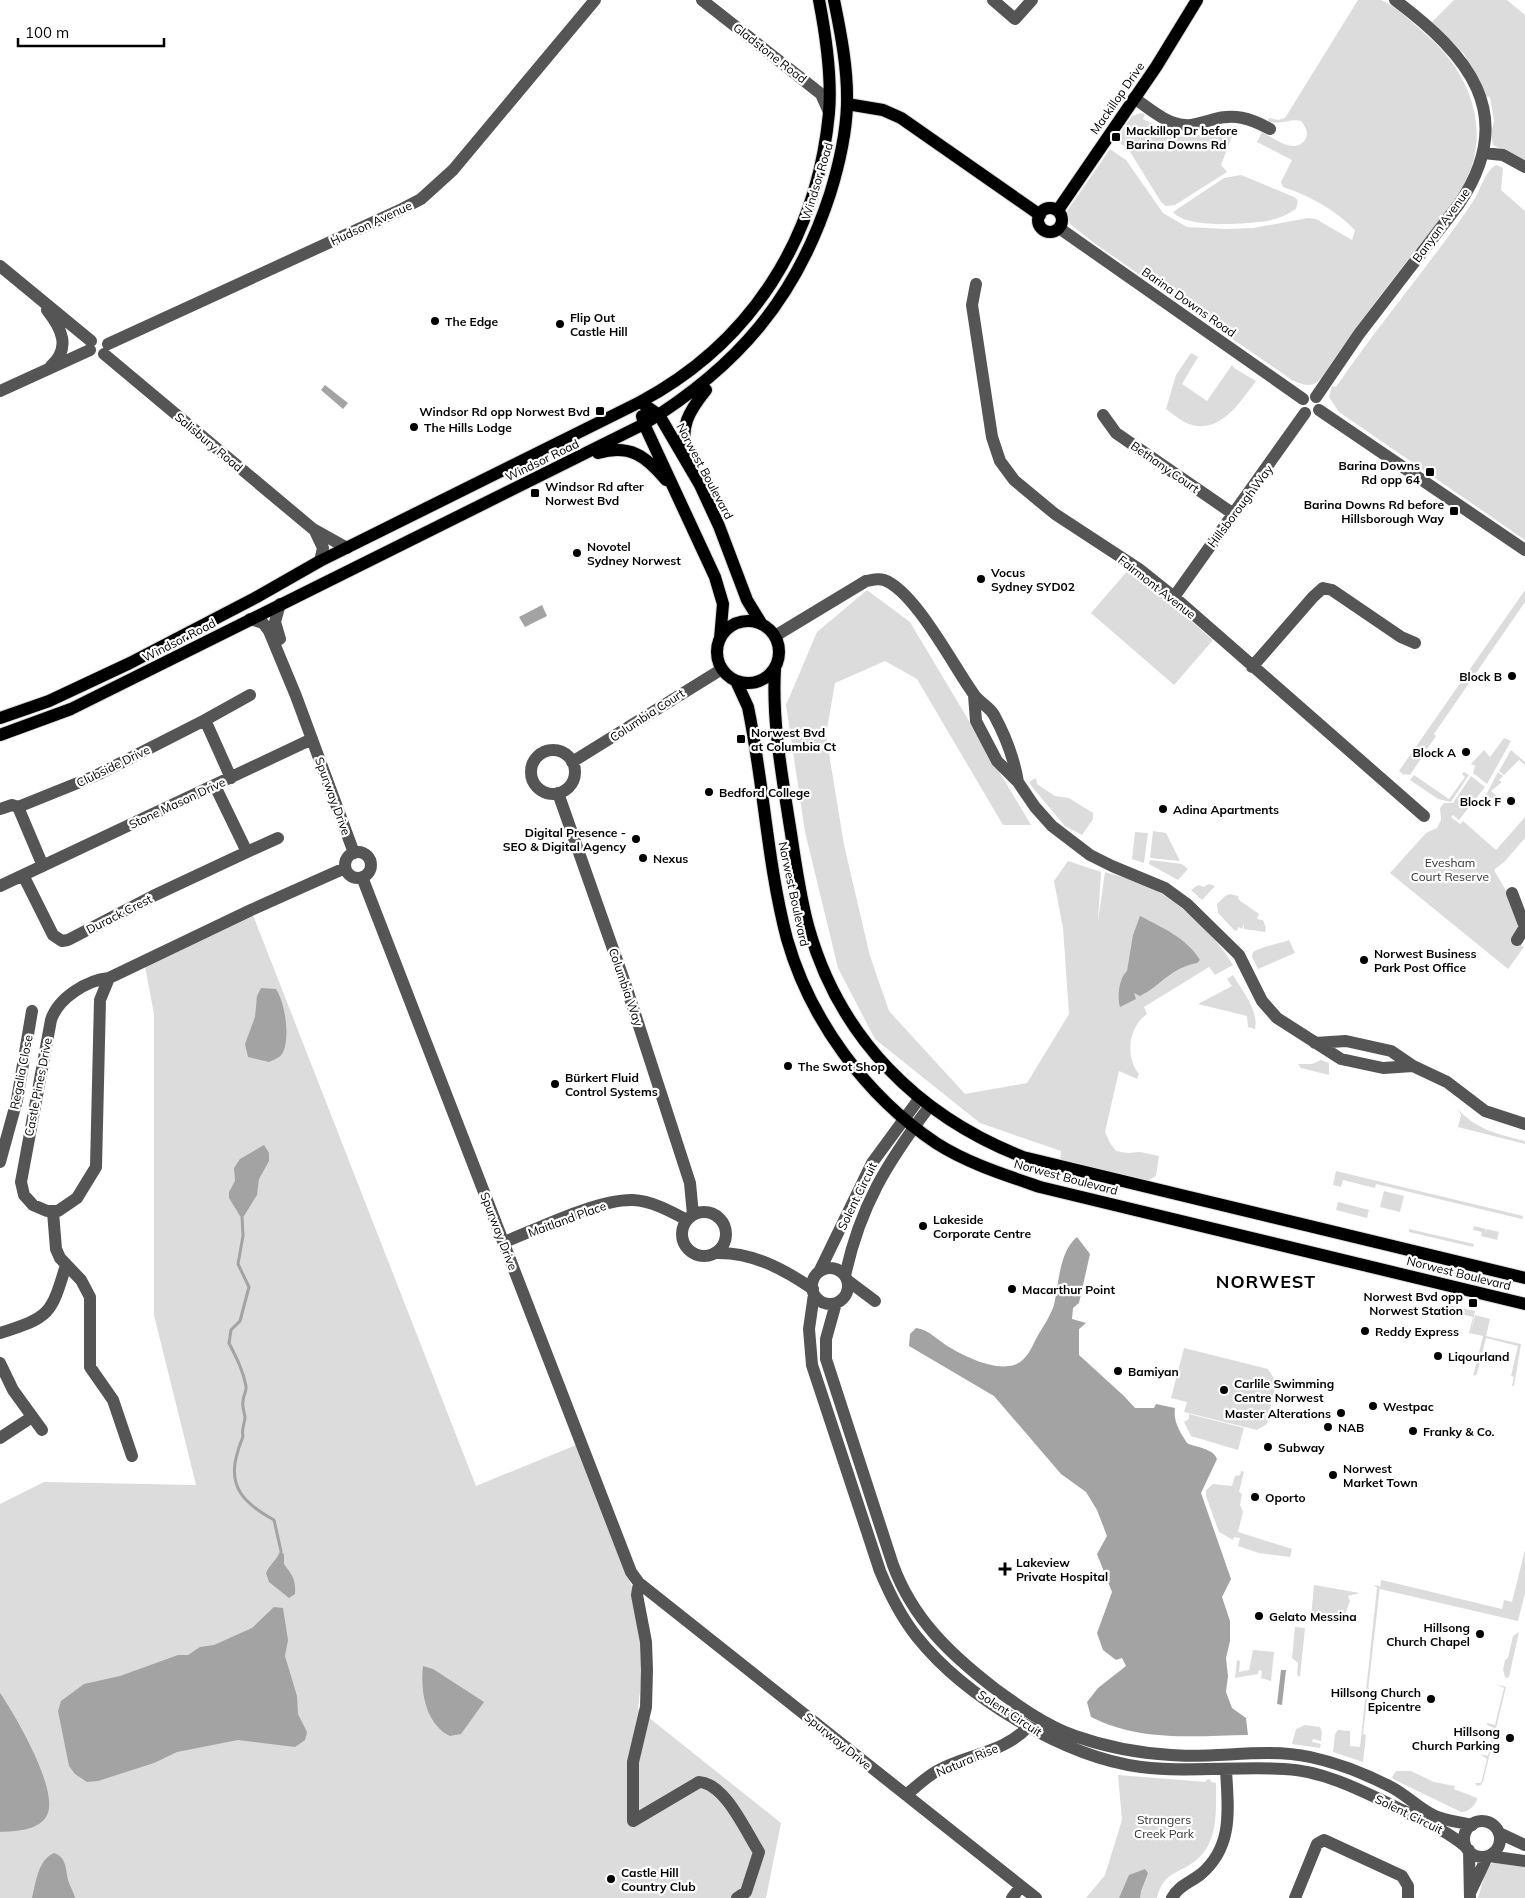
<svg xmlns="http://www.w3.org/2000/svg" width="1525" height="1898" font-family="Mulish,sans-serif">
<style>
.green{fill:#dcdcdc}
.water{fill:#a3a3a3}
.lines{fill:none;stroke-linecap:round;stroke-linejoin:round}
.stream{stroke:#a3a3a3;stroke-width:3}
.major-casing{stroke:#dbdbdb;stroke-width:14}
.minor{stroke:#555;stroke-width:12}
.major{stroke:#000;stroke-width:12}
.poi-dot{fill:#000;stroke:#fff;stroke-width:2}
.labels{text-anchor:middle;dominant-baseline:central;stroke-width:4.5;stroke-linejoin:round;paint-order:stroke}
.street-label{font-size:12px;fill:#000;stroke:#fff}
.poi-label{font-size:12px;font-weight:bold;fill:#000;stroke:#fff;text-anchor:start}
.park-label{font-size:12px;fill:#333;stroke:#fff}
.district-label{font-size:18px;font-weight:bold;letter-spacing:1px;fill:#000;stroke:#fff}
</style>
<rect width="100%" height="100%" fill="#fff"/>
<!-- green -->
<path class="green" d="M1358,0C1364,0 1374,0 1381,0C1397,6 1418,28 1431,39C1472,77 1492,134 1463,186C1450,209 1430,231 1414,252C1386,288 1358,324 1332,362C1320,381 1316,392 1292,380L1094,243L1070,224L1067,211L1110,149L1126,160L1163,213L1187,227L1225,229L1253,228L1308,218L1316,219L1352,240L1355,230C1334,209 1312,197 1283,187L1281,182L1292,160L1257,142L1262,132C1274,138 1294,155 1305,140C1309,133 1306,127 1301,121C1290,118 1279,126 1268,121L1269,118L1278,120L1285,118Z
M1454,0H1507L1525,15V160L1493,145L1491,133L1494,121L1490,97L1485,96L1464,54L1432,22Z
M1141,113L1145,114L1143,119L1177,136L1191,137L1236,126L1221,165L1227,172L1175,205L1166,206L1161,202L1129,150L1116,140L1132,116Z
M1496,165L1503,168L1501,190L1525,211V540L1339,412L1329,397L1332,386L1336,387C1379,324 1429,266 1472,203C1481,191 1483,173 1496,165Z
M1241,175L1294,197L1298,200L1296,209C1287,215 1277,219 1267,221C1247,224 1186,229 1173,212L1224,178Z
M1191,353L1198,357L1182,384L1207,401L1232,365L1234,368L1256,381C1240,402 1220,435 1189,424C1181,421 1173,414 1166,409L1176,375Z
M1130,568L1213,640L1174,685L1091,613Z
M867,590L910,622L1031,825H1003L917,679L885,661L835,683L826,735L844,845L870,956L889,1011L965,1094L1027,1083L1069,1014L1063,928L1054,881L1068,861L1101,872L1098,921L1105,872C1118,876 1133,879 1145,885C1177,899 1215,934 1233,965L1215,975L1209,967L1144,1007L1147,1014C1128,1027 1125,1057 1139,1074L1137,1079L1119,1071L1105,1132L1110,1143L1116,1151L1127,1153L1140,1152L1159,1156L1156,1176L1147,1181L1060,1161L1061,1151L980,1123L875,1039L838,968L805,832L786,705L817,632Z
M1525,590V602L1434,734L1436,736L1410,775L1406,774L1404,775L1399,771Z
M1504,738L1511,741L1487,784L1473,773L1475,766L1471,764L1484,750L1490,757Z
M1511,750L1525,762V765L1519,760L1504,775L1499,771Z
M1464,772L1469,775L1451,802L1438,799L1410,780L1414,775L1449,799L1465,777L1462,774Z
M1498,772L1503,776L1499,780L1502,782L1491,791L1497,796L1494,799L1500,805L1486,795Z
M1471,776L1485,787L1459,820L1453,815L1451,817L1460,824L1463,821L1496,850L1525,817V838L1505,861L1494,870L1508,894L1520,927L1512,939L1524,947L1508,969L1390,873L1426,833L1437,828L1441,820L1440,808L1444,803H1453Z
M1036,778L1037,784L1055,796L1069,798L1093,813V819L1082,835L1065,826L1033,788L1029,782Z
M1153,831L1166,833L1180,861L1150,858Z
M1135,832L1148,833L1144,863L1132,859Z
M1150,860L1182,864L1188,869L1178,880L1149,864Z
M1209,884L1215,886L1202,900L1191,890L1198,885L1204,887Z
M1230,894L1238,896L1239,900L1259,914L1257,919L1263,920L1266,928L1265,932L1244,929V924L1242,929L1238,927L1237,931L1234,930L1218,913L1217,904L1225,896Z
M251,910L476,1486L581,1443L636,1598L645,1645L638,1709L781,1823L766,1898H0V1504L44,1482L196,1485L154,1315V1014L144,961Z
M1289,940L1295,953L1258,969L1252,957L1253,952C1265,945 1276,945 1289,940Z
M1233,975C1242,991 1259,1010 1255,1029L1248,1027L1247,1016L1198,1004L1232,986L1227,979Z
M1321,1060L1329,1063V1075L1301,1068L1298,1064H1312Z
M1457,1108C1476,1130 1498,1134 1525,1141V1144L1458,1127L1461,1115Z
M1336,1171L1523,1216L1522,1219L1376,1184L1375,1188L1343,1180L1341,1187L1333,1185Z
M1384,1191L1404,1196L1400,1212L1380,1207Z
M1338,1202L1369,1210L1367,1218L1336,1210Z
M1474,1226L1486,1229L1485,1233L1487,1229L1499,1232L1497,1240L1481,1236L1482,1232L1473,1230Z
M1409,1229L1474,1244L1473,1247L1409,1232Z
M1448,1305L1475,1311L1471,1332L1475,1315L1490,1319L1486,1336L1521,1344L1514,1386H1512L1514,1377L1511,1376L1518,1346L1486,1338L1477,1374L1473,1376L1483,1336L1469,1333L1473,1317L1445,1310L1439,1316L1435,1315Z
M1184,1348L1268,1369L1276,1382L1267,1424L1257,1430L1184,1412L1187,1402L1171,1398Z
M1189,1414L1244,1428L1238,1450L1191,1436L1184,1422L1189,1419Z
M1241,1471L1244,1472L1239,1492L1242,1494L1240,1505L1243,1512L1238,1532L1292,1549L1290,1557L1259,1553L1238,1546L1240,1538L1234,1537L1233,1540L1219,1532L1206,1496V1490L1213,1484L1232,1486L1235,1476L1240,1475Z
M1525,1550V1593L1518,1621L1380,1589L1381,1580L1386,1581L1502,1609L1504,1600L1512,1602Z
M1314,1585L1360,1593L1348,1596L1350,1601L1344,1617L1346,1623L1311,1618Z
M1374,1585L1380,1586L1363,1734L1366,1735L1363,1762L1333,1752L1335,1734L1338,1730L1350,1731V1746L1360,1747L1377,1588Z
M1295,1627L1305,1628L1300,1677L1297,1675L1298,1663L1292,1658Z
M1519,1632L1509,1677L1507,1678L1505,1677L1503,1670L1505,1660L1508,1658L1513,1636Z
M1253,1650L1274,1652L1271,1681L1261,1678L1262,1671L1259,1670L1258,1674L1235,1678L1237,1660L1240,1661L1239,1672L1249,1670Z
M1496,1684L1506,1687L1483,1782L1481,1785L1477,1786L1475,1783H1481L1487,1759L1480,1754L1488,1756L1494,1728L1487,1725V1723L1495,1725L1504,1688Z
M1305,1725L1320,1727L1322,1732L1321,1741L1313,1739L1312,1742L1321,1744L1320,1748L1292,1744L1296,1729Z
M1396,1771H1411L1434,1782L1455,1786L1454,1789L1477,1798C1477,1804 1469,1812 1461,1812L1393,1779L1392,1777Z
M1118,1775L1206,1782V1780L1210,1779L1211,1782L1216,1783C1216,1810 1219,1844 1194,1862C1175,1875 1163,1873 1157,1898H1086L1105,1875L1122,1820Z
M1494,1862L1525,1864V1898H1478L1487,1867Z"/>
<!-- water -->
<path class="water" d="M325,385L348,403L343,409L321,390Z
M542,605L547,616L525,627L519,617Z
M1140,916C1161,927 1187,938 1200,960L1197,963C1170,968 1162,985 1140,996L1134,993L1136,999L1120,1007C1117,997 1119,978 1127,971L1133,935Z
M261,988L276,989C285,1002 291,1040 282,1054C279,1058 273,1060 269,1062L248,1057L245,1044L255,1017L257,996Z
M264,1145L269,1153V1161L259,1179L257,1195L244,1216H240L229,1198V1192L235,1181L234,1168L240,1159Z
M1077,1237L1090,1254L1079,1303L1073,1308L1072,1319L1086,1323L1079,1329V1355L1124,1396L1135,1408H1154L1156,1404L1175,1408C1173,1422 1180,1432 1187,1443C1197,1448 1213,1448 1217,1459L1201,1493L1231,1579L1222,1597L1230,1621V1641L1226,1658L1228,1676L1226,1692L1232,1708L1246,1718L1248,1735C1194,1736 1140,1742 1091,1717L1087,1702L1098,1688L1126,1666L1122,1658L1116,1660L1103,1650L1097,1633L1112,1592L1097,1554L1107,1536L1097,1510L1086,1492L1061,1474L994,1396L909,1346L910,1334L916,1328C930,1330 937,1340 949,1347C966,1357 994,1371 1014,1365C1026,1361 1031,1349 1036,1339C1042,1328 1050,1317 1054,1305C1059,1283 1059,1252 1077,1237Z
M280,1551L284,1554V1564C292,1575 296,1579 295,1594L289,1598L269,1582L266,1573C270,1564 277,1560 280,1551Z
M274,1607L283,1608L288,1640L285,1656L297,1696L298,1714L307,1732L305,1740L295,1747L238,1740L177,1752L154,1763L98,1781L87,1782L75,1774L69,1766L58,1711L61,1701L84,1684L120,1676L178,1655H188L200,1647L214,1645L252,1628Z
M423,1666L433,1669L484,1702L461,1734L450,1736C426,1724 420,1692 423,1666Z
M1281,1670H1286L1282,1705L1277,1704Z
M0,1693C14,1713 62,1794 46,1817C37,1831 15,1831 0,1832Z
M54,1853C68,1858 65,1871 69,1883C71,1888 74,1893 75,1898H32C36,1882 38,1860 54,1853Z
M1145,1869L1148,1873L1141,1891L1140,1898H1119L1129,1875Z"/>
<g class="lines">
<!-- stream -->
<path class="stream" d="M242,1216L243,1236L238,1264L249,1287L240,1321L231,1330L229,1343C236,1357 243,1370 246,1386C247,1391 243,1396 243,1401C242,1407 244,1411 245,1417C245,1423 241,1429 243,1436C242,1441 239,1445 238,1451C226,1487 245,1504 274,1520L281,1551"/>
<defs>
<path id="major" d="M847,104L883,110L901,118L1040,215
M1038 220a12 12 0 1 1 24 0a12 12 0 1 1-24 0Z
M1058,210L1156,67L1197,0
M640,402L659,415L700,485L719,526L747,600L761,623
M642,416L644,424L715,577L723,604L720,639
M598,453C630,444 646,456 666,480
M687,455C679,427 689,411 706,390
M717 652a31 31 0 1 1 62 0a31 31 0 1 1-62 0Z
M775,668C772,720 781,769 789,821C795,857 799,894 809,929C840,1038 918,1116 1023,1157L1525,1278
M736,681L748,707C764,784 767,863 787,939C810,1020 866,1096 936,1143C967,1163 1005,1175 1040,1187L1525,1304
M0,718L49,701L130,663L255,598L320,561L640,402C751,343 817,239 829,113C832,77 826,36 819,0
M0,735L71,709L644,424C737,367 796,299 830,194C839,165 846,136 847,105C848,70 841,34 834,0"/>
</defs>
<!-- major casing -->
<use href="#major" class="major-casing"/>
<!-- minor -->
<path class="minor" d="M702,0L821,94L829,112
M993,0L1015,19L1032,0
M1134,98C1149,108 1166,124 1185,125C1194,126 1203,122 1211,120C1234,113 1250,118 1270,129
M1483,153L1503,155L1525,167
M1059,228L1303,399
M0,266L91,341
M976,284L972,305L992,437L1000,461L1014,480L1055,514L1139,569L1174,597L1424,816
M47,310C62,329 71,348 51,366
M108,344L400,210L421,199L453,170L595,0
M104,354L313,529L347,548
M0,391L90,350
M1316,397L1359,334L1459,204C1520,114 1467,54 1395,0
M1319,410L1525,550
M1103,415L1116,433L1232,513
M315,531L323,548L320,561
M1174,597L1305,413
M280,604L275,622L280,639
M250,619L263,623L269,631L296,696L354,853
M775,636L866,581C872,580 878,578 884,580C915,591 954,667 973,693C978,702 989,706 994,715C1006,737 1014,758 1018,782
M1252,667L1313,597L1323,588L1332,590L1401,637L1415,643
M974,695L976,721L997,761L1018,782L1035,807L1052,826L1090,855L1112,866L1165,888L1187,904L1239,955L1262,1001L1277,1018L1341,1059L1383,1068L1413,1066
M205,720L250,695
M531 772a22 22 0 1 1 44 0a22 22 0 1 1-44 0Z
M572,762L722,669
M558,793L626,986L690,1183L693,1215
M18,807L95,776L205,720L231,778
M0,809L12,805L18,807L43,866
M247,852L278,838
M345 865a13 13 0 1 1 26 0a13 13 0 1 1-26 0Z
M23,875L53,935L62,941L68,940L153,896L247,852L215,786
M362,877L631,1572L639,1583L1036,1898
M0,886L312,739
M1512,893L1525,927L1517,940
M109,978L100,1000L96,1167L77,1198L58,1211H47L33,1205L24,1195L21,1182L51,1020C58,998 87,980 109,978L251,910L345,868
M1315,1043L1346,1041L1391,1051L1413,1066L1447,1082L1485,1111L1525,1124
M0,1162L17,1100L32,1011
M53,1212L56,1249L60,1258L81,1280L90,1297V1367L113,1400L132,1456
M682 1234a22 22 0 1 1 44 0a22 22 0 1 1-44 0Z
M504,1242C538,1229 597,1199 633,1200C652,1201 670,1211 687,1220
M715,1253C752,1252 782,1268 813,1289
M812 1286a18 18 0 1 1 36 0a18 18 0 1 1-36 0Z
M819,1272L872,1163L919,1099
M845,1276C860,1206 887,1163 929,1107
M847,1280L875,1301
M814,1294L809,1329L812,1365L880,1571C890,1595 901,1617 917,1637C965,1697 1064,1757 1141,1767C1188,1773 1237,1766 1284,1769C1327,1771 1366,1793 1404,1811C1426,1822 1447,1831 1466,1847
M836,1303L826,1339V1359L893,1565C913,1619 950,1654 994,1688C1020,1707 1045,1725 1075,1736C1106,1747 1138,1753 1171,1755C1216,1759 1265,1747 1310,1757C1338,1763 1366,1774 1391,1787C1407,1795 1419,1809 1435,1816C1447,1821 1460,1822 1472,1825
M0,1333C50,1317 51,1315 66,1265
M0,1363L13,1390L42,1430
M0,1438L32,1417
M639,1583L637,1595L646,1642L647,1670L646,1707L633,1762V1821L699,1782C725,1783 746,1832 759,1852L746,1892L737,1898
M906,1795C916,1787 926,1777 937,1771C967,1754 1004,1753 1028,1727
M1464 1839a18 18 0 1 1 36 0a18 18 0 1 1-36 0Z
M1499,1833L1525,1845
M1469,1850L1470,1898
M1489,1856L1525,1861
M1470,1893L1487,1857
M1012,1898L1021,1886
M1172,1898C1178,1886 1191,1882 1201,1874C1234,1846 1228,1808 1226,1770
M1295,1898L1317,1844L1324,1840L1402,1876L1408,1886V1898"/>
<!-- major -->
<use href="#major" class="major"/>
</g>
<!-- markers -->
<g class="poi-dot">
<rect x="1111" y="132" width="10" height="10" rx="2.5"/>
<circle cx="435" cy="321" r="5"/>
<circle cx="560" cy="324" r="5"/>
<rect x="595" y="406" width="10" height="10" rx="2.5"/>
<circle cx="414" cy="427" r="5"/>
<rect x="1425" y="467" width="10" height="10" rx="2.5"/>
<rect x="530" y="488" width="10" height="10" rx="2.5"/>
<rect x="1449" y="506" width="10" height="10" rx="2.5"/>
<circle cx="577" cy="553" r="5"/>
<circle cx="981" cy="579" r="5"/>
<circle cx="1512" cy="676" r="5"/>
<rect x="736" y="734" width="10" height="10" rx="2.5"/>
<circle cx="1466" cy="752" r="5"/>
<circle cx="709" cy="792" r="5"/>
<circle cx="1511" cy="801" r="5"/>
<circle cx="1163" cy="809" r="5"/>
<circle cx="636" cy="839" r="5"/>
<circle cx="643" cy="858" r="5"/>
<circle cx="1364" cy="960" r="5"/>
<circle cx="788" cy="1066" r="5"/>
<circle cx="555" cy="1084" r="5"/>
<circle cx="923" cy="1226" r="5"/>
<circle cx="1012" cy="1289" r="5"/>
<rect x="1468" y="1298" width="10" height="10" rx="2.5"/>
<circle cx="1365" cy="1331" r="5"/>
<circle cx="1438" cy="1356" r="5"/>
<circle cx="1118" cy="1371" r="5"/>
<circle cx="1224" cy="1390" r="5"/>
<circle cx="1373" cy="1406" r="5"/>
<circle cx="1341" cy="1413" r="5"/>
<circle cx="1328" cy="1427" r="5"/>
<circle cx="1413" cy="1431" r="5"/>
<circle cx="1268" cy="1447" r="5"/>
<circle cx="1333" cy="1475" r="5"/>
<circle cx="1255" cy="1497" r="5"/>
<path d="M1002.5 1561.5h5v5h5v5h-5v5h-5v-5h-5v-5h5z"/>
<circle cx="1259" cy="1616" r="5"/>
<circle cx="1480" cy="1634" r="5"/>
<circle cx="1431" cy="1699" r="5"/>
<circle cx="1510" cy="1738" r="5"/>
<circle cx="611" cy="1879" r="5"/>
</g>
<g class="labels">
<!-- street labels -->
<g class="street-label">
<text transform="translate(770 53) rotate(38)">Gladstone Road</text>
<text transform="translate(1117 98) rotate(-55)">Mackillop Drive</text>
<text transform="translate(817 181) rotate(-73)">Windsor Road</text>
<text transform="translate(371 223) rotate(-25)">Hudson Avenue</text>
<text transform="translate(1441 225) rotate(-54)">Banyan Avenue</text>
<text transform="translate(1189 302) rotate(35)">Barina Downs Road</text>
<text transform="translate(209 442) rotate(40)">Salisbury Road</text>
<text transform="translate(542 460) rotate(-26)">Windsor Road</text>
<text transform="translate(1165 467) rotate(35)">Bethany Court</text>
<text transform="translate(705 471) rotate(62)">Norwest Boulevard</text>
<text transform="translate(1240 506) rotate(-53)">Hillsborough Way</text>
<text transform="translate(1157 587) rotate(38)">Fairmont Avenue</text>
<text transform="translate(179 640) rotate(-27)">Windsor Road</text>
<text transform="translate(647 715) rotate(-33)">Columbia Court</text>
<text transform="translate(113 766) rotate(-26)">Clubside Drive</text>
<text transform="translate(333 796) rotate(70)">Spurway Drive</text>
<text transform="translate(177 803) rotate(-25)">Stone Mason Drive</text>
<text transform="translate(794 894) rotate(78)">Norwest Boulevard</text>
<text transform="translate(119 914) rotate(-27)">Durack Crest</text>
<text transform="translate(626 987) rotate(71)">Columbia Way</text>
<text transform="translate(21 1072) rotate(-79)">Regalia Close</text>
<text transform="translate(38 1087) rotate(-79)">Castle Pines Drive</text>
<text transform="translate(1066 1177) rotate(15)">Norwest Boulevard</text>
<text transform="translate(857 1196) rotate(-64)">Solent Circuit</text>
<text transform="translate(567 1219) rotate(-20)">Maitland Place</text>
<text transform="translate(499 1231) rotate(69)">Spurway Drive</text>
<text transform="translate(1459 1273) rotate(14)">Norwest Boulevard</text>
<text transform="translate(1010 1713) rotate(33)">Solent Circuit</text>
<text transform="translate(838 1741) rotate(39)">Spurway Drive</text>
<text transform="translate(967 1760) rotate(-23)">Natura Rise</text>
<text transform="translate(1409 1814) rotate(26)">Solent Circuit</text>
</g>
<!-- poi labels -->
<g class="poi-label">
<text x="1126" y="130">Mackillop Dr before<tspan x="1126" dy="14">Barina Downs Rd</tspan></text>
<text x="570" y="317">Flip Out<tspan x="570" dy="14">Castle Hill</tspan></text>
<text x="445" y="321">The Edge</text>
<text x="590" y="411" text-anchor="end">Windsor Rd opp Norwest Bvd</text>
<text x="424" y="427">The Hills Lodge</text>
<text x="1420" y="465" text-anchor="end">Barina Downs<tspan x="1420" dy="14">Rd opp 64</tspan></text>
<text x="545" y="486">Windsor Rd after<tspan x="545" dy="14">Norwest Bvd</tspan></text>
<text x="1444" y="504" text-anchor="end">Barina Downs Rd before<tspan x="1444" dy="14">Hillsborough Way</tspan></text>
<text x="587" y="546">Novotel<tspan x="587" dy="14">Sydney Norwest</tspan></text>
<text x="991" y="572">Vocus<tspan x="991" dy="14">Sydney SYD02</tspan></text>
<text x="1502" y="676" text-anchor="end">Block B</text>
<text x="751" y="732">Norwest Bvd<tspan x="751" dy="14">at Columbia Ct</tspan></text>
<text x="1456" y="752" text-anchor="end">Block A</text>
<text x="719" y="792">Bedford College</text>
<text x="1501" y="801" text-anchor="end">Block F</text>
<text x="1173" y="809">Adina Apartments</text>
<text x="626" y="832" text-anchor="end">Digital Presence -<tspan x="626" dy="14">SEO &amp; Digital Agency</tspan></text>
<text x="653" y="858">Nexus</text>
<text x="1374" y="953">Norwest Business<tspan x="1374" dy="14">Park Post Office</tspan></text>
<text x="798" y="1066">The Swot Shop</text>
<text x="565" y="1077">Bürkert Fluid<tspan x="565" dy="14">Control Systems</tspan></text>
<text x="933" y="1219">Lakeside<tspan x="933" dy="14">Corporate Centre</tspan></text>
<text x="1022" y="1289">Macarthur Point</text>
<text x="1463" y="1296" text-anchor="end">Norwest Bvd opp<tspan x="1463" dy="14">Norwest Station</tspan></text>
<text x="1375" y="1331">Reddy Express</text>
<text x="1448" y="1356">Liqourland</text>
<text x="1128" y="1371">Bamiyan</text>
<text x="1234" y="1383">Carlile Swimming<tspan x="1234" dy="14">Centre Norwest</tspan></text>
<text x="1383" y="1406">Westpac</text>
<text x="1331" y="1413" text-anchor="end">Master Alterations</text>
<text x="1338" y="1427">NAB</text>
<text x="1423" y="1431">Franky &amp; Co.</text>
<text x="1278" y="1447">Subway</text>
<text x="1343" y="1468">Norwest<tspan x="1343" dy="14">Market Town</tspan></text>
<text x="1265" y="1497">Oporto</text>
<text x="1016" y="1562">Lakeview<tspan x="1016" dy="14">Private Hospital</tspan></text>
<text x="1269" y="1616">Gelato Messina</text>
<text x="1470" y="1627" text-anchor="end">Hillsong<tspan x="1470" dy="14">Church Chapel</tspan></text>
<text x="1421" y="1692" text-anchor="end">Hillsong Church<tspan x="1421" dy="14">Epicentre</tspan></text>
<text x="1500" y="1731" text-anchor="end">Hillsong<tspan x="1500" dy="14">Church Parking</tspan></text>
<text x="621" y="1872">Castle Hill<tspan x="621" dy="14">Country Club</tspan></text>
</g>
<!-- park labels -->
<g class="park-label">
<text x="1450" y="862">Evesham<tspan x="1450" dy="14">Court Reserve</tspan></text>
<text x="1164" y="1819">Strangers<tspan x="1164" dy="14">Creek Park</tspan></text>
</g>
<!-- district labels -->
<g class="district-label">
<text x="1266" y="1281">NORWEST</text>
</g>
</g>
<!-- scale -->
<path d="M18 38v8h146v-8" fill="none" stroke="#000000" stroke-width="2.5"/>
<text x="25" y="38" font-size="15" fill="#000000" stroke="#ffffff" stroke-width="4" paint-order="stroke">100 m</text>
</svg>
